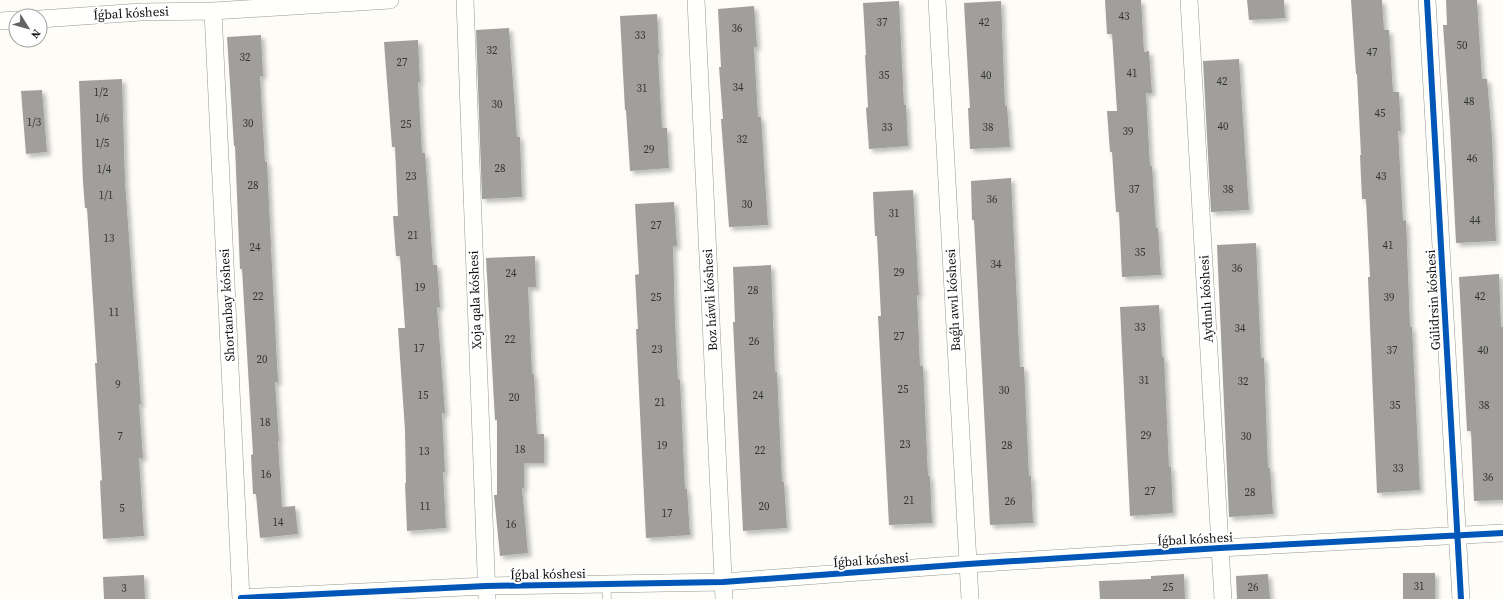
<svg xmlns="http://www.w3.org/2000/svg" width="1503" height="599" font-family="'Source Serif 4',serif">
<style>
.building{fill:#a19f9c;filter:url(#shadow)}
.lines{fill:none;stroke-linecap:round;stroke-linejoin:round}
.lane-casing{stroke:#979795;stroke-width:9}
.street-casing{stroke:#979795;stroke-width:18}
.lane{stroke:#fffffe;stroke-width:8}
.street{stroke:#fffffe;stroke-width:17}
.cycleway-casing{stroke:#fff;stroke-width:8}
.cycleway{stroke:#0057b8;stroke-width:6}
.labels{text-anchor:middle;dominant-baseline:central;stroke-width:4;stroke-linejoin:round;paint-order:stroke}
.number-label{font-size:11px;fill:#353434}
.street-label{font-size:13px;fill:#111;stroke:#fff}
</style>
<defs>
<filter id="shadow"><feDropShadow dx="3.5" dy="3.5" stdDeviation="2" flood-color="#0004"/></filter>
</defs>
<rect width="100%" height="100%" fill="#fdfcf7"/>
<!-- building -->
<path class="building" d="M1105,0H1141L1144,52L1149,51L1152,93H1146L1150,166H1152L1156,228H1158L1161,275L1122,277L1119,212H1116L1112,152H1110L1107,111H1117L1112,34H1107Z
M1247,0H1284L1285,18L1249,20Z
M1351,0H1382L1384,30H1389L1393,92H1399L1401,131H1398L1403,221L1406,220L1410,327H1412L1420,490L1377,493L1368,277H1370L1366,199H1362L1360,155H1361L1357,74H1356Z
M1446,0H1477L1482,79H1487L1492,137L1496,241L1456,243L1450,124L1443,25H1447Z
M899,1L904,105H906L908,146L869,149L866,108L868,107L865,55H866L863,3Z
M1001,1L1005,106H1007L1010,147L970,149L968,108H970L964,3Z
M754,6L757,47H754L758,117H761L768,225L729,227L721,119H723L719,67H721L718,9Z
M657,14L659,54H658L662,128H667L669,168L630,171L626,110H625L620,16Z
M509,28L517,137H520L522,197L482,199L476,30Z
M261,35L263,76H260L265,162H267L272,267L278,382H275L279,441H278L282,507L295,506L298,534L260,538L256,494H253L251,455L253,454L242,269H240L235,146H234L227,37Z
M418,40L420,82H418L422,153H425L433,265H437L440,307H437L445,413H442L445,472H443L446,528L407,531L405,483H406L405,430L398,328H405L400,256H396L393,216H398L395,147H392L384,42Z
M1239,59L1249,210L1211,212L1203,61Z
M122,79L125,182L141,404H139L143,458H139L144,536L103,539L100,481L102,480L95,363H97L87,208H85L83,182L79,81Z
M42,90L47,152L26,154L21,91Z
M1011,178L1020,367H1024L1029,476H1031L1033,523L990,525L974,220H972L971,181Z
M913,190L919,295H917L920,366H923L928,476H930L932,523L889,525L878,316H881L877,236H875L873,192Z
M674,202L677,246H673L675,320L678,380L680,379L685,489H687L690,535L646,538L636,329H638L635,275L639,274L635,204Z
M1256,243L1261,358H1264L1268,468H1270L1273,514L1229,517L1217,245Z
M535,256L536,287H528L532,374H534L537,434H544V463H524V488H522L528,553L500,556L494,495H497V420H495L486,258Z
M771,265L775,372H777L782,482H784L787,528L743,531L733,322H735L733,267Z
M1499,274L1501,327H1503V500L1474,501L1471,431H1467L1459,277Z
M1159,305L1162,357H1164L1169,467H1171L1173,513L1130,516L1120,307Z
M1403,573H1435V599H1403Z
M1184,574L1185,599H1100L1099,581L1151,579V576Z
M1268,574L1270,599H1237L1236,576Z
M144,575L145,599H104L103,577Z"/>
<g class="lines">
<defs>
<path id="lane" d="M606,584L607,599"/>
<path id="street" d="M465,0L487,599
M696,0L724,599
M937,0L970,599
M1189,0L1223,599
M1427,0L1461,599
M213,11L241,599
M40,19L141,12L213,11L390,0
M0,21L16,20
M241,598L486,586L723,582L968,564L1220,548L1503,533"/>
</defs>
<!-- lane casing -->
<use href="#lane" class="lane-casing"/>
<!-- street casing -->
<use href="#street" class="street-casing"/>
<!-- lane -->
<use href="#lane" class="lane"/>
<!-- street -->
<use href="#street" class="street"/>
<defs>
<path id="cycleway" d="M1427,0L1461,599
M241,598L486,586L723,582L968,564L1220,548L1503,533"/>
</defs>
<!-- cycleway casing -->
<use href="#cycleway" class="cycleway-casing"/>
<!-- cycleway -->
<use href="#cycleway" class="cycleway"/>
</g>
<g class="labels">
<!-- number labels -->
<g class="number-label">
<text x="1124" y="16">43</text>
<text x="882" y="22">37</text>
<text x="984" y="22">42</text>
<text x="737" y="28">36</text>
<text x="640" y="35">33</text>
<text x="1462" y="45">50</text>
<text x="492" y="50">32</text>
<text x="1372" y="52">47</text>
<text x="245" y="57">32</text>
<text x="402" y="62">27</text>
<text x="1132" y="73">41</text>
<text x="884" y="75">35</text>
<text x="986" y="75">40</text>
<text x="1222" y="81">42</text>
<text x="738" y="87">34</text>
<text x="642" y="88">31</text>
<text x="101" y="92">1/2</text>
<text x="1469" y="101">48</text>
<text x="497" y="104">30</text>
<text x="1380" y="113">45</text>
<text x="102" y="118">1/6</text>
<text x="34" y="122">1/3</text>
<text x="248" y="123">30</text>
<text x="406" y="124">25</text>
<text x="1223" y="126">40</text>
<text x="887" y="127">33</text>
<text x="988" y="127">38</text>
<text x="1128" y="131">39</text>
<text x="742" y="139">32</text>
<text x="102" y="143">1/5</text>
<text x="649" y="149">29</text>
<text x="1472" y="158">46</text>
<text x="500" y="168">28</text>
<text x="104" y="169">1/4</text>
<text x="411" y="176">23</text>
<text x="1381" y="176">43</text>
<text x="253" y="185">28</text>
<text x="1134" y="189">37</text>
<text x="1228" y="189">38</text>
<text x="106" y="195">1/1</text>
<text x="992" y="199">36</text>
<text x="747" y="204">30</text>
<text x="894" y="213">31</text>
<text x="1475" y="220">44</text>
<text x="656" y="225">27</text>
<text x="413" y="235">21</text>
<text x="109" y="238">13</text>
<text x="1388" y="245">41</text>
<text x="255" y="247">24</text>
<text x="1140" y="252">35</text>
<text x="996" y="264">34</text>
<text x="1237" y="268">36</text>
<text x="899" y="272">29</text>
<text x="511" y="273">24</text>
<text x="420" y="287">19</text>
<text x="753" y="290">28</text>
<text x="258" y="296">22</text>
<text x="1480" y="296">42</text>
<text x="656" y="297">25</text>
<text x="1389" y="297">39</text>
<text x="114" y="312">11</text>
<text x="1140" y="327">33</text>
<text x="1240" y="328">34</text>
<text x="899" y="336">27</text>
<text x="510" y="339">22</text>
<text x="754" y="341">26</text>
<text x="419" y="348">17</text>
<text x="657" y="349">23</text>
<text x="1392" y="350">37</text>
<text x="1483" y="350">40</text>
<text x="262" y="359">20</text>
<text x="1144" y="380">31</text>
<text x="1243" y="381">32</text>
<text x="118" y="384">9</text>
<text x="903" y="389">25</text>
<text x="1004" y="390">30</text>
<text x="423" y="395">15</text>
<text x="758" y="395">24</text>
<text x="514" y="397">20</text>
<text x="660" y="402">21</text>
<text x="1395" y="405">35</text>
<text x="1484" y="405">38</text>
<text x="265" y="422">18</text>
<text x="1146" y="435">29</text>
<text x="120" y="436">7</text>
<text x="1246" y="436">30</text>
<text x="905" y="444">23</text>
<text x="662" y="445">19</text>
<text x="1007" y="445">28</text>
<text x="520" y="449">18</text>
<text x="760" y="450">22</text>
<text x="424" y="451">13</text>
<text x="1398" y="468">33</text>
<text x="266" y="474">16</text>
<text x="1488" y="477">36</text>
<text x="1150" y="491">27</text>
<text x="1250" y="492">28</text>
<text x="909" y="500">21</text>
<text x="1010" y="501">26</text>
<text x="425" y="506">11</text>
<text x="764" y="506">20</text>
<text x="122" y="508">5</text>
<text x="667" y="513">17</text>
<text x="278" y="522">14</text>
<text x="511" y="524">16</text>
<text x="1419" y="586">31</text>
<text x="1168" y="587">25</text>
<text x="1253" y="587">26</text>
<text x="124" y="588">3</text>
</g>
<!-- street labels -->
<g class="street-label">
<text transform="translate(131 13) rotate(-3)">Íǵbal kóshesi</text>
<text transform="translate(1206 299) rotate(-93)">Aydınlı kóshesi</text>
<text transform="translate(475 300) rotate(-92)">Xoja qala kóshesi</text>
<text transform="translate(710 300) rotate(-93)">Boz háwli kóshesi</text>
<text transform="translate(953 300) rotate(-93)">Baǵlı awıl kóshesi</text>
<text transform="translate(1433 300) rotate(-93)">Gúlidrsin kóshesi</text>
<text transform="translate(227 305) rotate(-93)">Shortanbay kóshesi</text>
<text transform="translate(1195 539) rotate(-3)">Íǵbal kóshesi</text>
<text transform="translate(871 560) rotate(-4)">Íǵbal kóshesi</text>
<text transform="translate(548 574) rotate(-1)">Íǵbal kóshesi</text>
</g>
</g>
<!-- north arrow -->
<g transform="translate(28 28) rotate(127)"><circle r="19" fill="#ffffff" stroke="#a0a0a0"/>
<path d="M0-3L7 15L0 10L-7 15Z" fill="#646362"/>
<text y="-6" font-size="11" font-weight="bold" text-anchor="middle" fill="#111111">N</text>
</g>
</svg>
